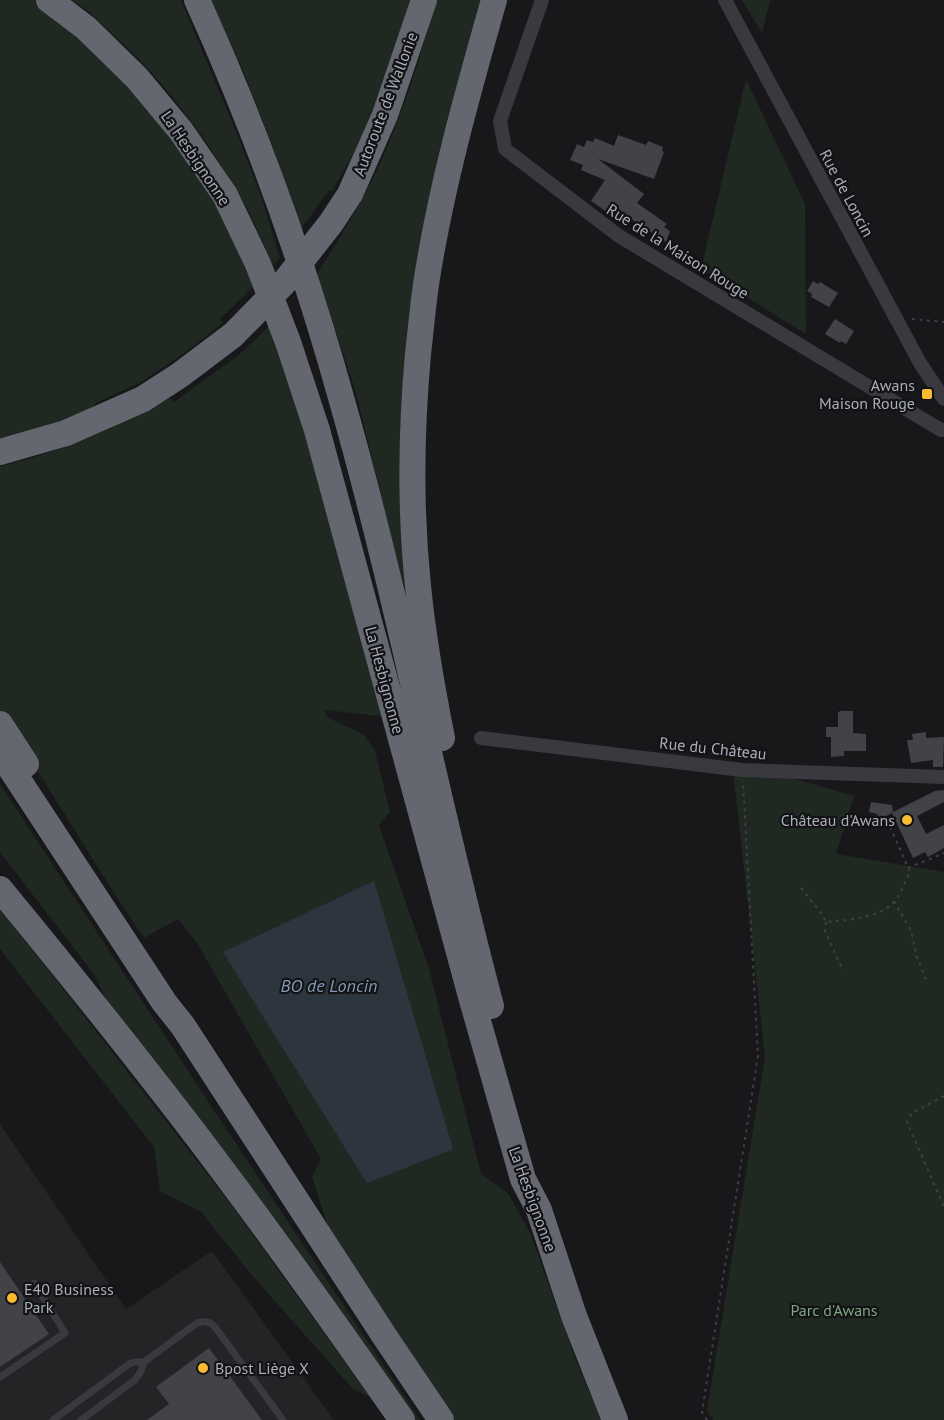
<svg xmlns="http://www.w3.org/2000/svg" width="944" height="1420" font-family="'PT Sans',sans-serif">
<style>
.built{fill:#242427}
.green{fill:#1f2821}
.water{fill:#2d363f}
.building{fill:#424347}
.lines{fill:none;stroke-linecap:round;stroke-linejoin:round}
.path{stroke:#3e4046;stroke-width:2;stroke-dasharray:3 4.5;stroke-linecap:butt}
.service{stroke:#39393f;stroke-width:7}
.minor{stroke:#39393f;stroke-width:14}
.motorway{stroke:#646770;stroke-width:26}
.poi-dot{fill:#f8bc32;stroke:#131315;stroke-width:2}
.labels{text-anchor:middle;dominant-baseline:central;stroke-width:4.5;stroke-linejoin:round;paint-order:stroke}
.street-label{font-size:16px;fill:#aaaeba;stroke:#131315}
.poi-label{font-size:16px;fill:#aaaeba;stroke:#131315;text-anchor:end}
.park-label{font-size:16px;fill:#80a684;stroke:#131315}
.water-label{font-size:18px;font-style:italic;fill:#809bb6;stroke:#131315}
</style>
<rect width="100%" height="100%" fill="#18181a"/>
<!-- built -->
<path class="built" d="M0,1124L126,1309L212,1251L334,1420H0Z"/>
<!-- green -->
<path class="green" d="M0,0H35L67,24L123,75L193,160L256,284L220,319L223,323L183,354L141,382L96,403L87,416L0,445Z
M72,0H181L239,139L262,199L280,258L273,265L247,208L205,140L171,95L141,61L87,10Z
M211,0H413L379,108L372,112L352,156L332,191L329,190L301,229L274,150L242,68Z
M437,0H485L436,181L408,604L356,393L317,274C337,242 358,209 375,174C402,119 419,59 437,0Z
M742,0H770L762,33Z
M746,79L805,204L806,334L701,269Z
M270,325L282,354L388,717L325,710L327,717L364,735L375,751L390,812L379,825L429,969L481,1174L508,1193L531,1235L575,1358L601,1420H455L391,1325L329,1229L312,1177L321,1159L197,943L178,919L144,938L119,901L0,711V466C60,453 116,427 170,398L174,402L239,355Z
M732,761L854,796L836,854L944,872V1420H713L707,1410L765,1057Z
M0,784L215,1112L420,1420H413L112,1013L96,977L0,852Z
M0,910L50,972L232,1206L370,1397L353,1389L251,1274L201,1212L160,1191L154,1147L0,949Z"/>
<!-- water -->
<path class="water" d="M374,881L453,1149L367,1183L223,952Z"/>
<!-- building -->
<path class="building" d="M618,135L646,145L648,141L663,147L662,151L664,152L654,179L598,159L644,194L637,203L667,224L664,227L670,231L666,242L628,217L623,223L591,201L605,180L581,170L583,165L570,160L577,144L584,147L587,140L593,142L595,138L614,146Z
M813,281L818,284L820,282L838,293L829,307L811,297L812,294L807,291Z
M835,319L854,331L846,344L841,341L840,343L825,334Z
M841,711H853V733L866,734V751H844V756L831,757V737H826V727H838V712Z
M926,732V738L944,737L943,767H933V760L911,763L907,740H913L912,734Z
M944,790V802L917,816L926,834L944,825V848L928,857L925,852L913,858L892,813L880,819L877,814L869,812L871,802L892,805L893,812L935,791Z
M0,1262L49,1334L0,1367Z
M209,1348L262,1420H147L169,1404L156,1387Z"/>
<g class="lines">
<!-- path -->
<path class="path" d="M912,319L944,322
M908,868L944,853
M801,888L822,914L826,922C847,920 879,918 894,902C901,894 905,881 910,872L888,822
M894,901L911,931L917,957L926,980
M826,922L825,931L843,971
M944,1096L912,1113L907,1122L944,1207
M707,1420L702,1412L758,1056L743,781"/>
<!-- service -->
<path class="service" d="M0,1377L65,1333L34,1283
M53,1420L129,1364L134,1362H144L197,1323C205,1321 209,1321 215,1327L283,1420
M81,1420L135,1380L140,1373L144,1362"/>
<!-- minor -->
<path class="minor" d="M542,0L500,121L505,149L619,236L941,430H944
M725,0L920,363L944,399
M481,738L742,770L944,777"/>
<!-- motorway -->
<path class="motorway" d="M49,0L86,28L137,78L181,131L225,195L258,264L288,342L317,430L472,1000L523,1179L539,1210L574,1316L615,1420
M197,0C256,130 304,264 342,401C399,601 437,805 491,1006
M0,452L66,433L143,399L180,375L233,335L283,284L331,223L350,194L385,115L424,0
M0,724L26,764
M442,738C432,688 423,636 418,586C410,509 411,431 418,354C421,329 423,303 427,278C442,183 468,92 494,0
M0,752L164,1002L183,1026L385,1337L441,1420
M0,889C70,974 139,1060 206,1148C273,1237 338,1328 402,1420"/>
</g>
<!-- markers -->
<g class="poi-dot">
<rect x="921" y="388" width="12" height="12" rx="3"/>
<circle cx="907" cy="820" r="6"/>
<circle cx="12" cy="1298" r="6"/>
<circle cx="203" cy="1368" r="6"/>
</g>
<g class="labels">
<!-- street labels -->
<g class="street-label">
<text transform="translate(385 104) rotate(-69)">Autoroute de Wallonie</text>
<text transform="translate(196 158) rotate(56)">La Hesbignonne</text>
<text transform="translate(847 193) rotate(62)">Rue de Loncin</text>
<text transform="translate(678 251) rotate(32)">Rue de la Maison Rouge</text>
<text transform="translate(385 680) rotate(75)">La Hesbignonne</text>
<text transform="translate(713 748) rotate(6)">Rue du Château</text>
<text transform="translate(533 1199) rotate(70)">La Hesbignonne</text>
</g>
<!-- poi labels -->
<g class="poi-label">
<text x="915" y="385">Awans<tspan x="915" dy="18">Maison Rouge</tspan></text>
<text x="895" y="820">Château d'Awans</text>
<text x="24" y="1289" text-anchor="start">E40 Business<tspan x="24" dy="18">Park</tspan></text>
<text x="215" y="1368" text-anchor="start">Bpost Liège X</text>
</g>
<!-- park labels -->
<g class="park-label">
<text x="834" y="1310">Parc d'Awans</text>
</g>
<!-- water labels -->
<g class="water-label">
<text x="329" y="985">BO de Loncin</text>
</g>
</g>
</svg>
